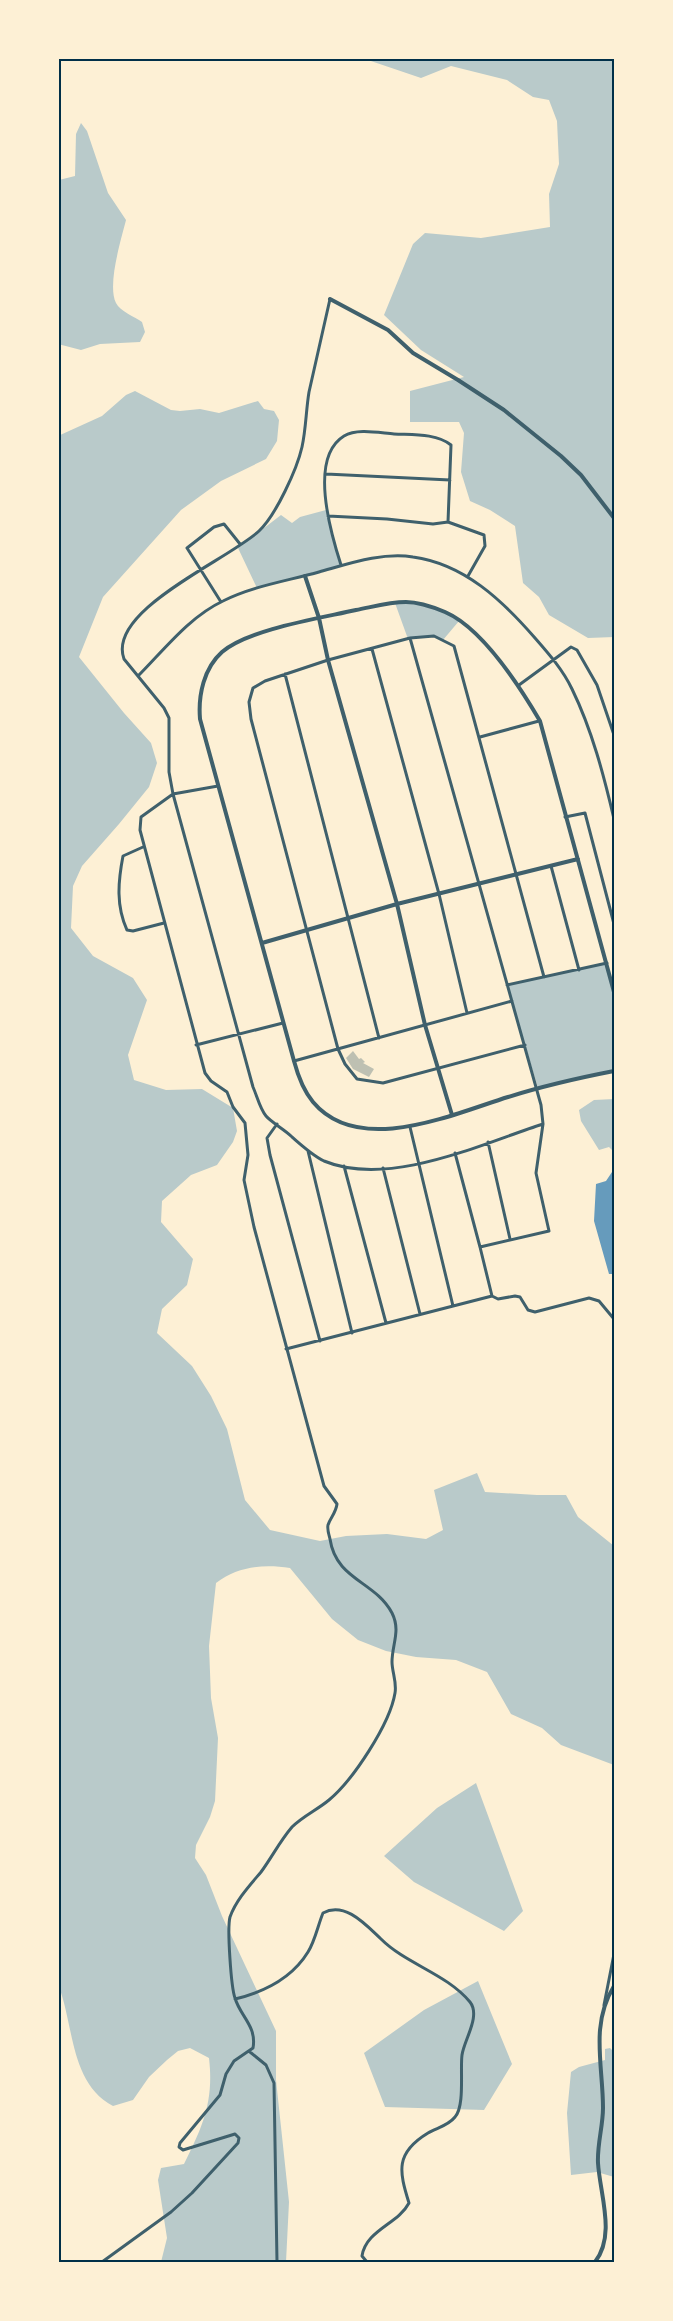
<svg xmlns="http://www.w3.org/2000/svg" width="673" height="2321" font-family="Figtree,sans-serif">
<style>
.green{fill:#b9caca}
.water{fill:#669bbc}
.building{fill:#bec0b2}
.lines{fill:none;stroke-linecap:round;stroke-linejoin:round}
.minor{stroke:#3f606c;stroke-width:3}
.tertiary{stroke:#3f606c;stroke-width:4}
.neatline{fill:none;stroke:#003049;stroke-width:2}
</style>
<rect width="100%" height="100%" fill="#fdf0d5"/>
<!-- green -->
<path class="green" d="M365,59H614V637L588,638L549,615L539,597L523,583L515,526L490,510L470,501L461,472L464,433L459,422H410V391L464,377L421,350L384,315L413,244L425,233L481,238L550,227L549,194L559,164L557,121L549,100L533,97L507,80L451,66L421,78Z
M81,123L87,131L108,193L126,220C121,240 107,285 116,303C120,311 135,317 142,322L145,332L140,342L100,344L81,350L58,344L59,180L75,176L76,134Z
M135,391L171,410L180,411L200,409L219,413L258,401L264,409L274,411L279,420L277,441L266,459L221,481L181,510L103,597L79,657L124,713L151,743L157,763L149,787L119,824L82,866L73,886L71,928L93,956L133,978L147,1000L128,1055L134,1080L166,1090L202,1089L233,1108L237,1131L233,1142L217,1165L191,1175L162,1201L161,1222L193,1259L187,1285L162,1309L157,1333L192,1366L211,1396L227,1429L245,1500L270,1530L320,1541L346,1536L387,1534L426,1539L443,1530L434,1490L477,1473L485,1492L537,1495H566L578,1517L614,1546V1765L561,1745L542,1728L511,1714L487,1672L456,1660L416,1657L386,1651L358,1640L332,1619L290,1568C264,1564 238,1566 216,1583L209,1646L211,1698L218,1738L215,1801L210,1817L196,1845L195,1858L206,1875L222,1916L276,2031V2080L289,2202L286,2262H161L167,2238L158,2180L161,2168L184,2164C203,2126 214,2101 209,2058L190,2048L178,2051L167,2060L149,2077L133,2100L113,2106C70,2083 74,2026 59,1987L58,436L102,416L126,395Z
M326,510L341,565L257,588L238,548L281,515L292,523L300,517Z
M395,603C421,603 437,606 459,621L443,640L434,636L408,639Z
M607,963L614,992V1071L538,1088L507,985Z
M614,1099V1152L609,1147L599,1150L581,1121L579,1110L594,1100Z
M476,1783L523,1911L504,1931L414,1882L384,1856L437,1808Z
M478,1981L512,2064L484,2110L385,2107L364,2053L424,2010Z
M610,2048L614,2052V2177L597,2172L571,2175L567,2113L571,2072L579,2067L605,2060V2049Z"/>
<!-- water -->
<path class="water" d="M614,1163V1274H609L594,1221L596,1184L606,1181L612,1172Z"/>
<!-- building -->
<path class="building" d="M353,1051L359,1059L361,1058L365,1062L363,1063L374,1069L369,1077L353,1069L346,1058Z"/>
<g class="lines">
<!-- minor -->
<path class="minor" d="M330,299C323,330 316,361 309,392C306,410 306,429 302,447C297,469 276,515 259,531C230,559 106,610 124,659L164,708L169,718V772L173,794L253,1087C257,1096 260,1109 266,1116C271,1122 285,1130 291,1136C301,1145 312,1155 324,1161C389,1188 481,1144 543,1124
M326,474L450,480
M328,516L387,519L433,524L448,522
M341,565C331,534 308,458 344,436C357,428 380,433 394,434C412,435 436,433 451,445L448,522L484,535L485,546L468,576
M221,602L187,548L214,527L224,524L240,544
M410,638L541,1105L543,1124L536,1173L549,1231L480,1247L492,1296
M372,649L439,894L467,1013
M285,674L379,1038
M138,676C164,650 189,617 223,601C253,586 287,581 319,572C348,564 382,552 413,557C464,564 502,600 535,638C549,654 563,670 572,689C592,730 604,776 614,819
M519,685L571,647L577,650L597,685L614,735
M480,737L539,721
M565,817L585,813L614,924
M143,847L123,856C118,882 116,906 127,930L133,931L164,923
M551,866L579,970
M507,985L607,963
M196,1045L283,1023
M525,1045L383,1083L357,1079L345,1064L338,1049L251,719L249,702L253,688L265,681L328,660L410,638L434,636L454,646L544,977
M294,1061L512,1001
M277,1124L267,1138L270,1155L320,1341
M410,1127L453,1306
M488,1142L510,1239
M308,1151L352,1333
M455,1153L480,1247
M344,1166L386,1323
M383,1168L420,1314
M286,1349L492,1296L498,1299L515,1296L520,1297L528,1310L535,1312L589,1298L599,1301L614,1319
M235,1999C264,1992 292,1978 308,1952C315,1941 318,1925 323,1913C345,1901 366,1925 381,1939C406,1964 447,1974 470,2002C481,2016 464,2040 462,2055C460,2070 465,2106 455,2117C448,2126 436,2128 428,2133C395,2153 399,2171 409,2203C398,2224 366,2230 362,2256L367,2262
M604,2005L614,1954
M250,2052L266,2065L274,2083L277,2262
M102,2262L171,2212L192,2193L238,2143L239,2138L235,2134L183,2150L179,2147L180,2143L220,2095L226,2074L234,2061L253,2048C257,2026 240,2016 235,1998C231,1987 227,1928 230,1917C236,1900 250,1885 261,1872C272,1857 280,1841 292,1827C303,1816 317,1810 329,1800C353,1780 390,1724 395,1693C397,1682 392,1672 392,1662C392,1644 401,1631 392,1613C375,1581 336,1580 330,1539C329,1535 327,1529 328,1525C330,1518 336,1513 337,1504L324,1486L254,1227L244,1180L248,1155L245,1123L233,1107L227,1092L211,1081L205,1073L140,830L141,817L173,794L218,786"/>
<!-- tertiary -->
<path class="tertiary" d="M330,299L388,330L413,353L458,380L504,410L561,456L581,475L614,518
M305,576L319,618L328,660L397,904L425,1025L452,1115
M262,943L397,904L578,859
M614,992L540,721C520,687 482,628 445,612C433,607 420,602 406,602C389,602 372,607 356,610C321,618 249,629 222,652C204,668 198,695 200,719L294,1061C298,1076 303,1090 313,1102C359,1157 453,1114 508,1097C543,1086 578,1078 614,1071
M595,2262C616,2235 600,2195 598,2163C597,2145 603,2126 603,2108C603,2065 590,2025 614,1986"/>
</g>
<!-- border -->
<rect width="673" height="2321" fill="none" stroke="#fdf0d5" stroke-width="120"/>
<rect x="60" y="60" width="553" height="2201" class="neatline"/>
</svg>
